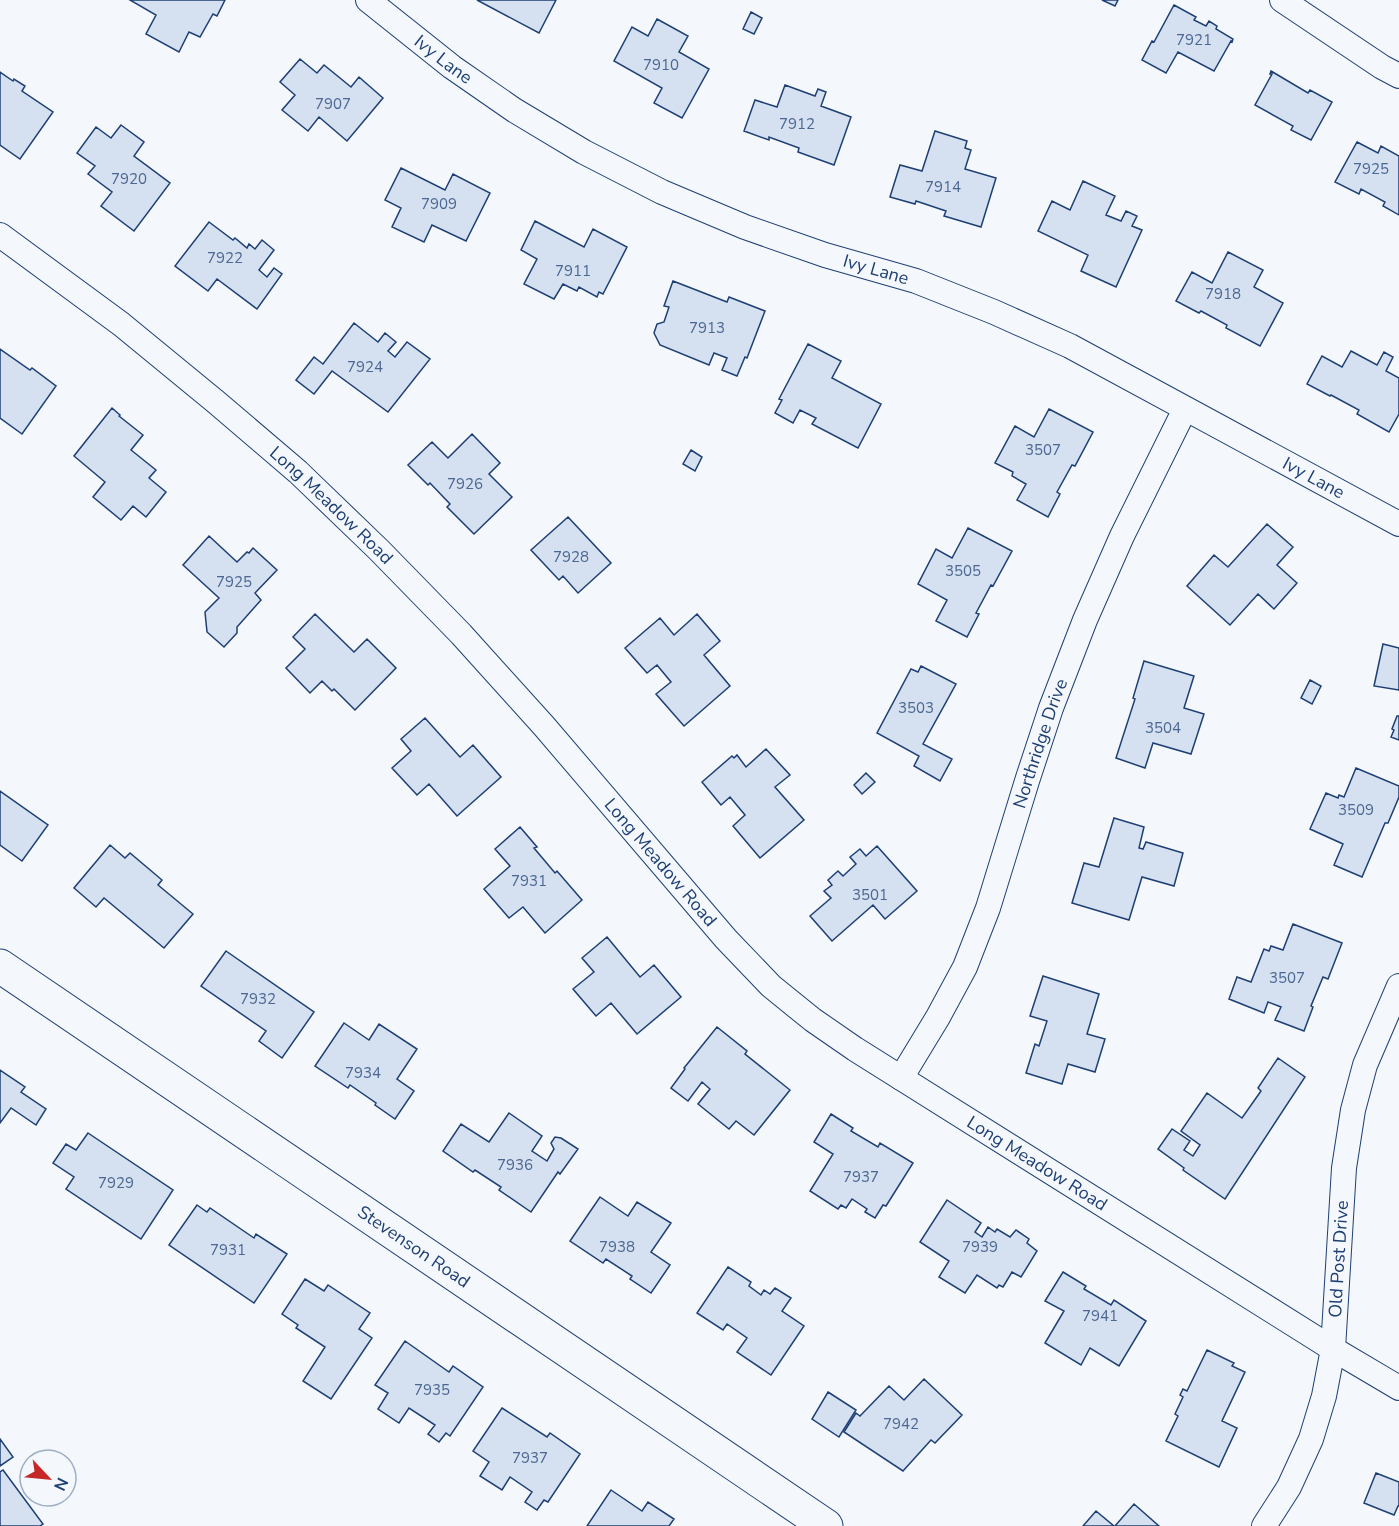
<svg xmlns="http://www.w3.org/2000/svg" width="1399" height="1526" font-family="'Nunito Sans',sans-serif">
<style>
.building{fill:#d5e0f0;stroke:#1d3f73;stroke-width:1.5}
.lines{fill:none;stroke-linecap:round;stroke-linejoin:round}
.street-casing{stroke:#1d3f73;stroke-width:26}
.secondary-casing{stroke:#1d3f73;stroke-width:35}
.street{stroke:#f4f7fb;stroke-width:24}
.secondary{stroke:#f4f7fb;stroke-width:33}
.labels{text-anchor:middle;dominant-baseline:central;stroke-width:4.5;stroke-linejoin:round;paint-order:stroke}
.number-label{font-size:15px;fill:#4b6792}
.street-label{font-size:18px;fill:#1d3f73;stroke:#f4f7fb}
</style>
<rect width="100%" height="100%" fill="#f4f7fb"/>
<!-- building -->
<path class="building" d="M130,0H225L217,16L213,14L200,37L189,32L179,52L146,34L156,15Z
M477,0H556L539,33Z
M1102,0H1118L1115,6Z
M1174,5L1196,17L1194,20L1206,26L1209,21L1217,26L1216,29L1233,39L1232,42L1231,41L1214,71L1178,52L1166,73L1142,60L1152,41L1154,42Z
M751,12L762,18L754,34L743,29Z
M657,19L688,36L679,52L709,69L682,118L654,103L662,88L614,61L632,27L648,36Z
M300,59L317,73L324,65L351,87L359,77L383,98L347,141L319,117L308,131L282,110L295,95L280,82Z
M1271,71L1308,93L1310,90L1332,102L1311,140L1291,130L1293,126L1255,105L1272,74H1270Z
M0,72L13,81L14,79L25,86L22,91L53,112L20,159L0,145Z
M785,85L815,96L818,89L826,92L821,106L851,117L834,165L798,152L799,148L769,137V140L744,131L755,100L777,107Z
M121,125L144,142L134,156L170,183L134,231L101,206L112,192L88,174L95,166L77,153L96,127L111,138Z
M935,131L967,141L965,148L971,150L965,169L996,178L981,227L944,216L946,211L916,201L915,204L890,197L900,165L922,171Z
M1357,142L1378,153L1381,146L1399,156V215L1383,206L1385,202L1361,189L1359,194L1335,182Z
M401,168L445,190L453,174L490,193L466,241L432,225L424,242L392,227L401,208L385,200Z
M1083,181L1115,196L1106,215L1121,221L1126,211L1137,216L1132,226L1142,230L1116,287L1081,271L1088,255L1038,231L1052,201L1070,210Z
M535,221L584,247L593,229L627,247L603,294L599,292L597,297L579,287L577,291L563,284L554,299L524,284L537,259L521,250Z
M209,222L233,240L235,238L247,248L249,244L255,249L262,240L274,250L259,270L267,277L274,268L282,274L257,309L217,279L208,291L175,266Z
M1228,252L1263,270L1254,287L1283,303L1260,346L1226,328L1227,325L1201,311L1199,313L1176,301L1192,272L1212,283Z
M673,281L727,302L729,297L765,311L747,358L745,357L737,376L722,370L727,358L714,353L709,365L660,345L654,333L657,324L664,322L669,307L664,306Z
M354,323L378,342L385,333L396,342L388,351L395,357L407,342L430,359L388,412L332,371L314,394L296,380L314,357L323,364Z
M808,344L841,361L832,378L881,404L858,448L812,424L816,418L800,410L793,423L775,413L782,400L779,399Z
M0,349L30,370L32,368L56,386L22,434L0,418Z
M1351,351L1377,365L1384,352L1393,357L1386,371L1399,378V414L1389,432L1357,414L1359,410L1331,395L1330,396L1307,384L1322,356L1342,367Z
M112,408L120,415L119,416L143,435L131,450L156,470L149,478L166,492L146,517L133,506L121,520L93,497L105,482L74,456Z
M1049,409L1093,432L1075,466L1072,465L1057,492L1060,494L1048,517L1017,500L1026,484L1012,476L1013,472L995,463L1015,426L1034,437Z
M472,434L500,463L489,474L512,497L474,534L447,507L450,504L430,483L428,485L408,465L432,442L448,458Z
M691,450L702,457L695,471L683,464Z
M568,517L611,563L578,593L563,576L559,580L531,550Z
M1267,524L1293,547L1277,565L1297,583L1274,609L1258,594L1230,625L1187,586L1214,555L1228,567Z
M968,528L1012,551L993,586L991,585L976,613L979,614L967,637L936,621L947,600L918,584L936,549L952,558Z
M209,536L237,562L247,552L249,553L253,548L277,570L255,593L261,600L237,627V633L224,647L207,632L205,612L219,598L183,565Z
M315,614L354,652L367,639L396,668L355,710L334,689L332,691L322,681L310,693L286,668L305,649L293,637Z
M697,614L720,641L704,655L730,686L684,726L656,694L671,682L657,665L647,673L625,648L660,618L674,635Z
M1383,644L1399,648V690L1374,686Z
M1144,661L1194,676L1184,708L1204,714L1191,754L1153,743L1145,768L1116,758L1135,699L1133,698Z
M921,666L956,684L923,744L952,759L940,781L914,766L919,756L877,733L911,669L918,672Z
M1310,680L1321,686L1312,704L1301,698Z
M1397,716H1399V740L1391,737L1394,730L1392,729Z
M425,718L460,757L473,745L501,777L457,816L429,784L417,795L392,768L411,751L401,739Z
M766,749L790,775L775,787L804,820L760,858L733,826L745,815L730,797L721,805L702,782L732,756L734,758L737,755L746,767Z
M1356,768L1399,786V797L1388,823H1385L1362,877L1334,865L1343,844L1310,829L1326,793L1338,798L1339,795L1344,797Z
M866,773L875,782L862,794L854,785Z
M0,791L48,825L22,861L0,845Z
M1114,818L1144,827L1139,848L1143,849L1146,842L1183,853L1174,886L1142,877L1129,920L1072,903L1084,863L1099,867Z
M520,827L537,847L534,848L555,873L557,871L582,900L545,933L523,907L509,918L484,889L510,866L495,849Z
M110,845L125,858L130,853L162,880L158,885L193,914L164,948L104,898L96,907L74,888Z
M877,846L917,891L885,919L873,905L832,941L810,916L831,898L824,891L832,885L828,880L838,871L843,876L856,864L850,857L860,849L866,856Z
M1293,924L1342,943L1328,979L1323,977L1311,1006L1313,1007L1304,1031L1275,1020L1281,1007L1268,1002L1264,1013L1229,999L1237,977L1251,982L1264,949L1269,951L1271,946L1283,950Z
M607,937L640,977L654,965L681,997L637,1034L611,1003L596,1016L573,989L594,972L582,958Z
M226,951L314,1012L282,1058L259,1041L266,1031L201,986Z
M1043,976L1099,994L1087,1034L1105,1039L1095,1072L1068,1064L1062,1084L1026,1073L1035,1044L1039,1046L1047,1021L1030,1016Z
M344,1023L369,1040L379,1024L417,1049L397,1079L414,1091L395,1119L375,1105L376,1103L350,1085L348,1088L315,1066Z
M717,1027L747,1051L745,1054L790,1090L754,1135L736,1121L729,1129L698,1104L710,1089L702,1082L688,1101L671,1088L685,1069L684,1068Z
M1278,1058L1305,1077L1225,1199L1183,1170L1184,1168L1158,1149L1172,1129L1190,1141L1184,1150L1193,1156L1200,1145L1181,1131L1207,1093L1242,1118L1261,1091L1258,1088Z
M0,1070L25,1087L21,1092L46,1109L36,1125L11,1108L0,1123Z
M509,1113L542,1136L532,1151L547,1161L554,1149L551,1143L555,1137L561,1138L578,1149L560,1174L558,1172L531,1212L499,1190L501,1187L475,1170L473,1172L443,1151L461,1124L489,1142Z
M831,1114L853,1128L851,1131L878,1147L880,1143L913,1163L886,1206L883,1205L875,1218L865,1212L867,1209L852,1199L846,1208L841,1205L838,1209L810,1191L833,1154L814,1142Z
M88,1133L173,1190L141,1239L66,1189L74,1177L53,1163L66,1144L76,1150Z
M600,1197L628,1216L637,1202L671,1223L651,1252L670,1265L651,1293L630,1279L632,1276L606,1259L603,1263L570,1241Z
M947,1200L981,1223L975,1232L982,1237L988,1227L995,1232L997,1229L1010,1237L1016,1230L1029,1239L1027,1243L1037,1251L1021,1277L1012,1272L1003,1287L999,1285L997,1288L977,1275L965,1293L939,1277L949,1261L920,1242Z
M197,1205L207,1212L210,1208L254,1238L256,1234L287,1254L254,1303L169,1245Z
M728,1267L751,1282L749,1286L761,1295L764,1290L770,1294L775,1288L791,1298L782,1311L804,1326L771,1375L737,1352L747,1338L727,1324L723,1330L697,1313Z
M1063,1272L1086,1286L1084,1289L1111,1305L1114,1300L1146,1321L1119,1366L1090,1348L1081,1365L1045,1343L1064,1311L1045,1301Z
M305,1279L324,1291L328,1285L370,1313L359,1329L372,1338L331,1399L303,1381L325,1347L296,1328L298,1325L282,1314Z
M405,1341L449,1372L453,1366L483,1387L450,1436L446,1433L439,1442L428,1434L435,1425L409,1408L399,1423L378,1409L388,1393L375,1385Z
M1207,1350L1234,1363L1232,1366L1245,1372L1222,1421L1237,1428L1219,1467L1166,1441L1178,1416L1175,1414L1183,1397L1180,1395L1183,1389L1187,1391Z
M924,1379L962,1415L935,1443L931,1440L903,1471L844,1432L856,1413L860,1416L889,1386L904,1400Z
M828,1392L856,1410L839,1437L812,1419Z
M502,1408L547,1437L550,1433L580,1454L548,1502L544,1500L537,1510L525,1502L532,1492L510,1477L502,1490L480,1476L489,1462L473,1451Z
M0,1439L13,1457L0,1466Z
M3,1470L43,1524L40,1526H0V1472Z
M1376,1473L1399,1482V1506H1398L1394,1515L1364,1503Z
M611,1490L642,1511L648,1502L674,1519L669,1526H587Z
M1134,1504L1159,1526H1115Z
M1096,1511L1114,1526H1083Z"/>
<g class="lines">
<defs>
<g id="street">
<path id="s1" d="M368,0L452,67L514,110L584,152L662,192L745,227L825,255L916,281L994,312L1070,346L1399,524"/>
<path d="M1282,0L1382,67L1399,76"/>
<path id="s2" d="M0,235L121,324L216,402L298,472L379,550L461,634L544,726L726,939L771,986L813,1020L855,1049L1333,1349L1399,1388"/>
<path id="s3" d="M901,1078L938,1017L965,967L988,908L1027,781L1051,708L1085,620L1122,536L1185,409"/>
<path id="s4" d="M1264,1526L1289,1487L1311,1439L1324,1396L1333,1349L1344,1168L1353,1110L1365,1065L1399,986"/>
</g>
<g id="secondary">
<path id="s5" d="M0,966L826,1526"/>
</g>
</defs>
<!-- street casing -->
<use href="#street" class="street-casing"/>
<!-- secondary casing -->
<use href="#secondary" class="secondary-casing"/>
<!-- street -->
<use href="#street" class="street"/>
<!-- secondary -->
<use href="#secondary" class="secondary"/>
</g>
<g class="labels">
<!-- number labels -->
<g class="number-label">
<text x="1194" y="40">7921</text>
<text x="661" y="65">7910</text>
<text x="333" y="104">7907</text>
<text x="797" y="124">7912</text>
<text x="1371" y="169">7925</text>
<text x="129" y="179">7920</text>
<text x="943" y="187">7914</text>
<text x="439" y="204">7909</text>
<text x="225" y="258">7922</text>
<text x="573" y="271">7911</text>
<text x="1223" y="294">7918</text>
<text x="707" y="328">7913</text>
<text x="365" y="367">7924</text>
<text x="1043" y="450">3507</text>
<text x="465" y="484">7926</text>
<text x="571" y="557">7928</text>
<text x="963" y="571">3505</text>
<text x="234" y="582">7925</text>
<text x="916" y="708">3503</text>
<text x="1163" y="728">3504</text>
<text x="1356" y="810">3509</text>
<text x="529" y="881">7931</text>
<text x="870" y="895">3501</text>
<text x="1287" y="978">3507</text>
<text x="258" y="999">7932</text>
<text x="363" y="1073">7934</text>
<text x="515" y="1165">7936</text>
<text x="861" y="1177">7937</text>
<text x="116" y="1183">7929</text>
<text x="617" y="1247">7938</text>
<text x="980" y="1247">7939</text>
<text x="228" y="1250">7931</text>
<text x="1100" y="1316">7941</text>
<text x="432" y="1390">7935</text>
<text x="901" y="1424">7942</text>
<text x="530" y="1458">7937</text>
</g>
<!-- street labels -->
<g class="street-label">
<text stroke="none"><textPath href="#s1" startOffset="96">Ivy Lane</textPath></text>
<text stroke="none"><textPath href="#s1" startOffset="580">Ivy Lane</textPath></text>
<text stroke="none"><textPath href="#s1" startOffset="1066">Ivy Lane</textPath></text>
<text stroke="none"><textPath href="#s2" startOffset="428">Long Meadow Road</textPath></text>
<text stroke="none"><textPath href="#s3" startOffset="364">Northridge Drive</textPath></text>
<text stroke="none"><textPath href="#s2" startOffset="914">Long Meadow Road</textPath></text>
<text stroke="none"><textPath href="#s2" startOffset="1400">Long Meadow Road</textPath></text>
<text stroke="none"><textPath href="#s5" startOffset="500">Stevenson Road</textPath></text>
<text stroke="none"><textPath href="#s4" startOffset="282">Old Post Drive</textPath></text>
</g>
</g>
<!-- north arrow -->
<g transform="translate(48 1478) rotate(116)"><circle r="28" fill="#f4f7fb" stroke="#9eadc5" stroke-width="1.5"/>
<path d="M0-4.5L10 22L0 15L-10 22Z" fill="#c62828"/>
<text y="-9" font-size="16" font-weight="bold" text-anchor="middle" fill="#1d3f73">N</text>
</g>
</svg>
